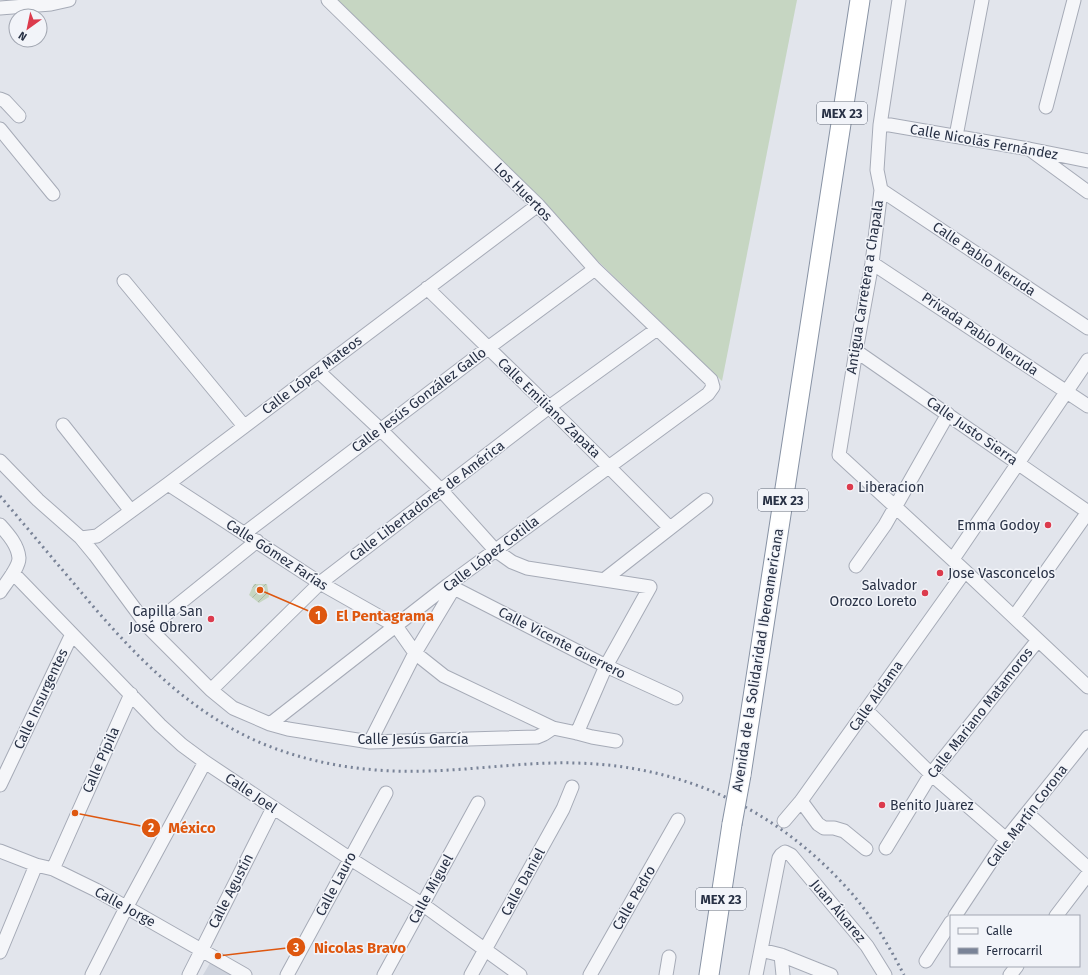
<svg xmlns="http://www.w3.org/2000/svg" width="1088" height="975" font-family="'Fira Sans',sans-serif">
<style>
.built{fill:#cfd4de}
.grass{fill:#c6d6c2}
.garden{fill:url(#garden-furrows)}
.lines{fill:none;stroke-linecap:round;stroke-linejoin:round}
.minor-casing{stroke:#a6abb7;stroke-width:15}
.highway-casing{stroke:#8792a4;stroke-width:21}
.minor{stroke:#f5f6f9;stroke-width:13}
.highway{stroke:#fff;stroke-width:19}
.rail{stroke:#798397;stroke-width:3;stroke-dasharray:2 4;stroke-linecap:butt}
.highway-bridge-casing{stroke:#8792a4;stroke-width:21;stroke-linecap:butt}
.highway-bridge{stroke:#fff;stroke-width:19}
.poi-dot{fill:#dc3b4d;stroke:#f2f4f9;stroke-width:1.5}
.labels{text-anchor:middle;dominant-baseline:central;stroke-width:3;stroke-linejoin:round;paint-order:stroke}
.shield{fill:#f2f4f9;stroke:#656c7b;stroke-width:1}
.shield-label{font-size:13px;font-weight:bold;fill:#283145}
.street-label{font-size:14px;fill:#283145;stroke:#f2f4f9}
.poi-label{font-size:14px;fill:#283145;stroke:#f2f4f9;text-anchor:start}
.leader{fill:none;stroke:#de570f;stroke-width:1.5}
.callout-dot{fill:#de570f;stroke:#f2f4f9;stroke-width:1.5}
.mark-label{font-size:12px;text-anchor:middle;font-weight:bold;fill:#fff}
.callout-label{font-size:15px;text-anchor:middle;font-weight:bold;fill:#de570f;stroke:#f2f4f9;stroke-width:3;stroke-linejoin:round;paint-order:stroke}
</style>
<defs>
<pattern id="garden-furrows" width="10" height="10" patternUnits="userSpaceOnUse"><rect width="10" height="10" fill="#c6d6c2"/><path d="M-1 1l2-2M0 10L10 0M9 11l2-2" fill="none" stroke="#aab8a8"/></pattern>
</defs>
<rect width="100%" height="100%" fill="#e2e5ec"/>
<!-- built -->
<path class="built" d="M210,963L232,975H203Z"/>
<!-- grass -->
<path class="grass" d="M328,0H797L722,381Z"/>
<!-- garden -->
<path class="garden" d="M254,584H267L269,597L259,603L249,595Z"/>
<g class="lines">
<defs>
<path id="minor" d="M899,0L880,125L877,170L881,190L872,263L856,351L839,455L965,571L1088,687
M0,8L51,4L69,0
M0,99L5,101L19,116
M1046,107L1074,0
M880,125H890L1029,149L1088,161
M0,129L53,194
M956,136L982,0
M1032,151L1088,192
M881,190L1088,328
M872,263L1088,406
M124,281L244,426
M427,288L549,407L670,528
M856,351L1088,512
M318,371L381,430L441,490L495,550L512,562L527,568L650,587L606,666L577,733
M63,425L131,511
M0,461L38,500L81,538L95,555L149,628L211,690L233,708L270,724L288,729L370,742L537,737L544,734L553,728
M168,484L320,583L396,626L415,653L444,676L553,728L577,733L592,737L616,741
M0,525C8,534 18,545 19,558C19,568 5,584 0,592
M245,533L488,348L595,269
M81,538L97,536L168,484L538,205
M953,559L1088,360
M856,566L885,525L948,414
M13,573L160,725L182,745L205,762L349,858L422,904L520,975
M605,579L706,500
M448,585L606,666L676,698
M1014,617L1088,512
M149,628L257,541
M211,690L320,583L549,407L657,329
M866,710L931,774L1006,839
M270,724L448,585L708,394L713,387L711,380L595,269L538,205L328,0
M370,742L415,653L454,588
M0,785L72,634
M801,801L818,824L824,828H834L844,831L866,849
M1027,813L1088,868
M784,821L801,801L965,571
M886,848L931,774L1038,640
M0,851L36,865L53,869L96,890L245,975
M53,869L131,694
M955,916L1006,839L1088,737
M1056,916L1088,874
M761,950L781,955L831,975
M0,952L36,865
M781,955L783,975
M926,961L951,922
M92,975L126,908L205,762
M189,975L273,808
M287,975L386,793
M384,975L478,803
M471,975L563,809L572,787
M590,975L678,820
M666,975L669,957
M756,975L779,858L781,855L785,852L791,855L867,946L885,975
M1010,975L1017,966"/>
<path id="highway" d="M741,775L860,0
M709,975L732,824"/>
</defs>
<!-- minor casing -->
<use href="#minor" class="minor-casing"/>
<!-- highway casing -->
<use href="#highway" class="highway-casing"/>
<!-- minor -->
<use href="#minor" class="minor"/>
<!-- highway -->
<use href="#highway" class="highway"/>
<!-- rail -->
<path class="rail" d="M0,496C24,524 47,552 71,580C124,644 182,709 261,743C314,765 370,773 427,771C469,770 511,764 553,763C669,760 769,802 847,888C870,913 888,944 904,975"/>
<defs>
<path id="highway-bridge" d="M732,824L741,775"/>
</defs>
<!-- highway-bridge casing -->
<use href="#highway-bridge" class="highway-bridge-casing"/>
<!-- highway-bridge -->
<use href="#highway-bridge" class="highway-bridge"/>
</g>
<!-- markers -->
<g class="poi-dot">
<circle cx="850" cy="487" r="4"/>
<circle cx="1048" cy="525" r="4"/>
<circle cx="940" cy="573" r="4"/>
<circle cx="925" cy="593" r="4"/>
<circle cx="211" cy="619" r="4"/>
<circle cx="882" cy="805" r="4"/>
</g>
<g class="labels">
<!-- shield labels -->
<g class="shield">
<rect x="817" y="102" width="50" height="22" rx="3"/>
<rect x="758" y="489" width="50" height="22" rx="3"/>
<rect x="696" y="888" width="50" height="22" rx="3"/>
</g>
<g class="shield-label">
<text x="842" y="113">MEX 23</text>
<text x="783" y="500">MEX 23</text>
<text x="721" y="899">MEX 23</text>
</g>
<!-- street labels -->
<g class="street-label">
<text transform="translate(984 142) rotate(10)">Calle Nicolás Fernández</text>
<text transform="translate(523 192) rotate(45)">Los Huertos</text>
<text transform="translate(984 259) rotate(34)">Calle Pablo Neruda</text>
<text transform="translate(865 287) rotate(-81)">Antigua Carretera a Chapala</text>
<text transform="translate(980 334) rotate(34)">Privada Pablo Neruda</text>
<text transform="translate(312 375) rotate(-37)">Calle López Mateos</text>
<text transform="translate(419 400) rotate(-37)">Calle Jesús González Gallo</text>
<text transform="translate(549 408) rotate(44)">Calle Emiliano Zapata</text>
<text transform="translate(972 431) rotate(35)">Calle Justo Sierra</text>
<text transform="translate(427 501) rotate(-37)">Calle Libertadores de América</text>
<text transform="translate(491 554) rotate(-37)">Calle López Cotilla</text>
<text transform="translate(277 555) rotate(33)">Calle Gómez Farías</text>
<text transform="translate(562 643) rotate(27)">Calle Vicente Guerrero</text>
<text transform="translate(758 660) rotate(-81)">Avenida de la Solidaridad Iberoamericana</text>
<text transform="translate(876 696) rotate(-55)">Calle Aldama</text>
<text transform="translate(41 699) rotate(-65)">Calle Insurgentes</text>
<text transform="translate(980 713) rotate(-52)">Calle Mariano Matamoros</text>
<text x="413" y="739">Calle Jesús García</text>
<text transform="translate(101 760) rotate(-66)">Calle Pípila</text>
<text transform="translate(251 793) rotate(34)">Calle Joel</text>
<text transform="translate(1027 816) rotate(-53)">Calle Martín Corona</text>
<text transform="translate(523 882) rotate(-61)">Calle Daniel</text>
<text transform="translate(336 884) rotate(-62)">Calle Lauro</text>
<text transform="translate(431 889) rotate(-61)">Calle Miguel</text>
<text transform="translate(231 891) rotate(-63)">Calle Agustín</text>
<text transform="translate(634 898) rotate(-60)">Calle Pedro</text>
<text transform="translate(125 907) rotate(29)">Calle Jorge</text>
<text transform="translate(838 911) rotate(50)">Juan Álvarez</text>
</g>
<!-- poi labels -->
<g class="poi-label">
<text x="858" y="487">Liberacion</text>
<text x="1040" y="525" text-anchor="end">Emma Godoy</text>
<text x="948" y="573">Jose Vasconcelos</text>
<text x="917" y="585" text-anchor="end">Salvador<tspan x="917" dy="16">Orozco Loreto</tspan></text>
<text x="203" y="611" text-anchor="end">Capilla San<tspan x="203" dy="16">José Obrero</tspan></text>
<text x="890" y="805">Benito Juarez</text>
</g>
</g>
<!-- callouts -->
<path class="leader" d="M260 590L318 615M75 813L151 828M218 956L296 947"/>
<g class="callout-dot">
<circle cx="260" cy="590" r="4"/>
<circle cx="75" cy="813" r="4"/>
<circle cx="218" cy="956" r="4"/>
<circle cx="318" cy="615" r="10"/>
<circle cx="151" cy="828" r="10"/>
<circle cx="296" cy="947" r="10"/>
</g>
<g class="mark-label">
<text x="318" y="620">1</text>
<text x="151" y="832">2</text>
<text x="296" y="952">3</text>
</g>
<g class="callout-label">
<text x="385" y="621">El Pentagrama</text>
<text x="192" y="833">México</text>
<text x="360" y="953">Nicolas Bravo</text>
</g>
<!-- legend -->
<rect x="950" y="915" width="130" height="52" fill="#f2f4f9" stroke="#a1a6b1"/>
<rect x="958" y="928" width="20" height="6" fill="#f5f6f9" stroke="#a1a6b1"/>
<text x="986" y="935" font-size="12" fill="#283145">Calle</text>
<rect x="958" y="948" width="20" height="6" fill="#798397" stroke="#a1a6b1"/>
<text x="986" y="955" font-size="12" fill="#283145">Ferrocarril</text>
<!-- north arrow -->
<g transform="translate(28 28) rotate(213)"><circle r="19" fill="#f2f4f9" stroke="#a1a6b1"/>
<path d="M0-3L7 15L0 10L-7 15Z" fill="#dc3b4d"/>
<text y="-6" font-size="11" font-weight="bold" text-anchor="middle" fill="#283145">N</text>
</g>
</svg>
